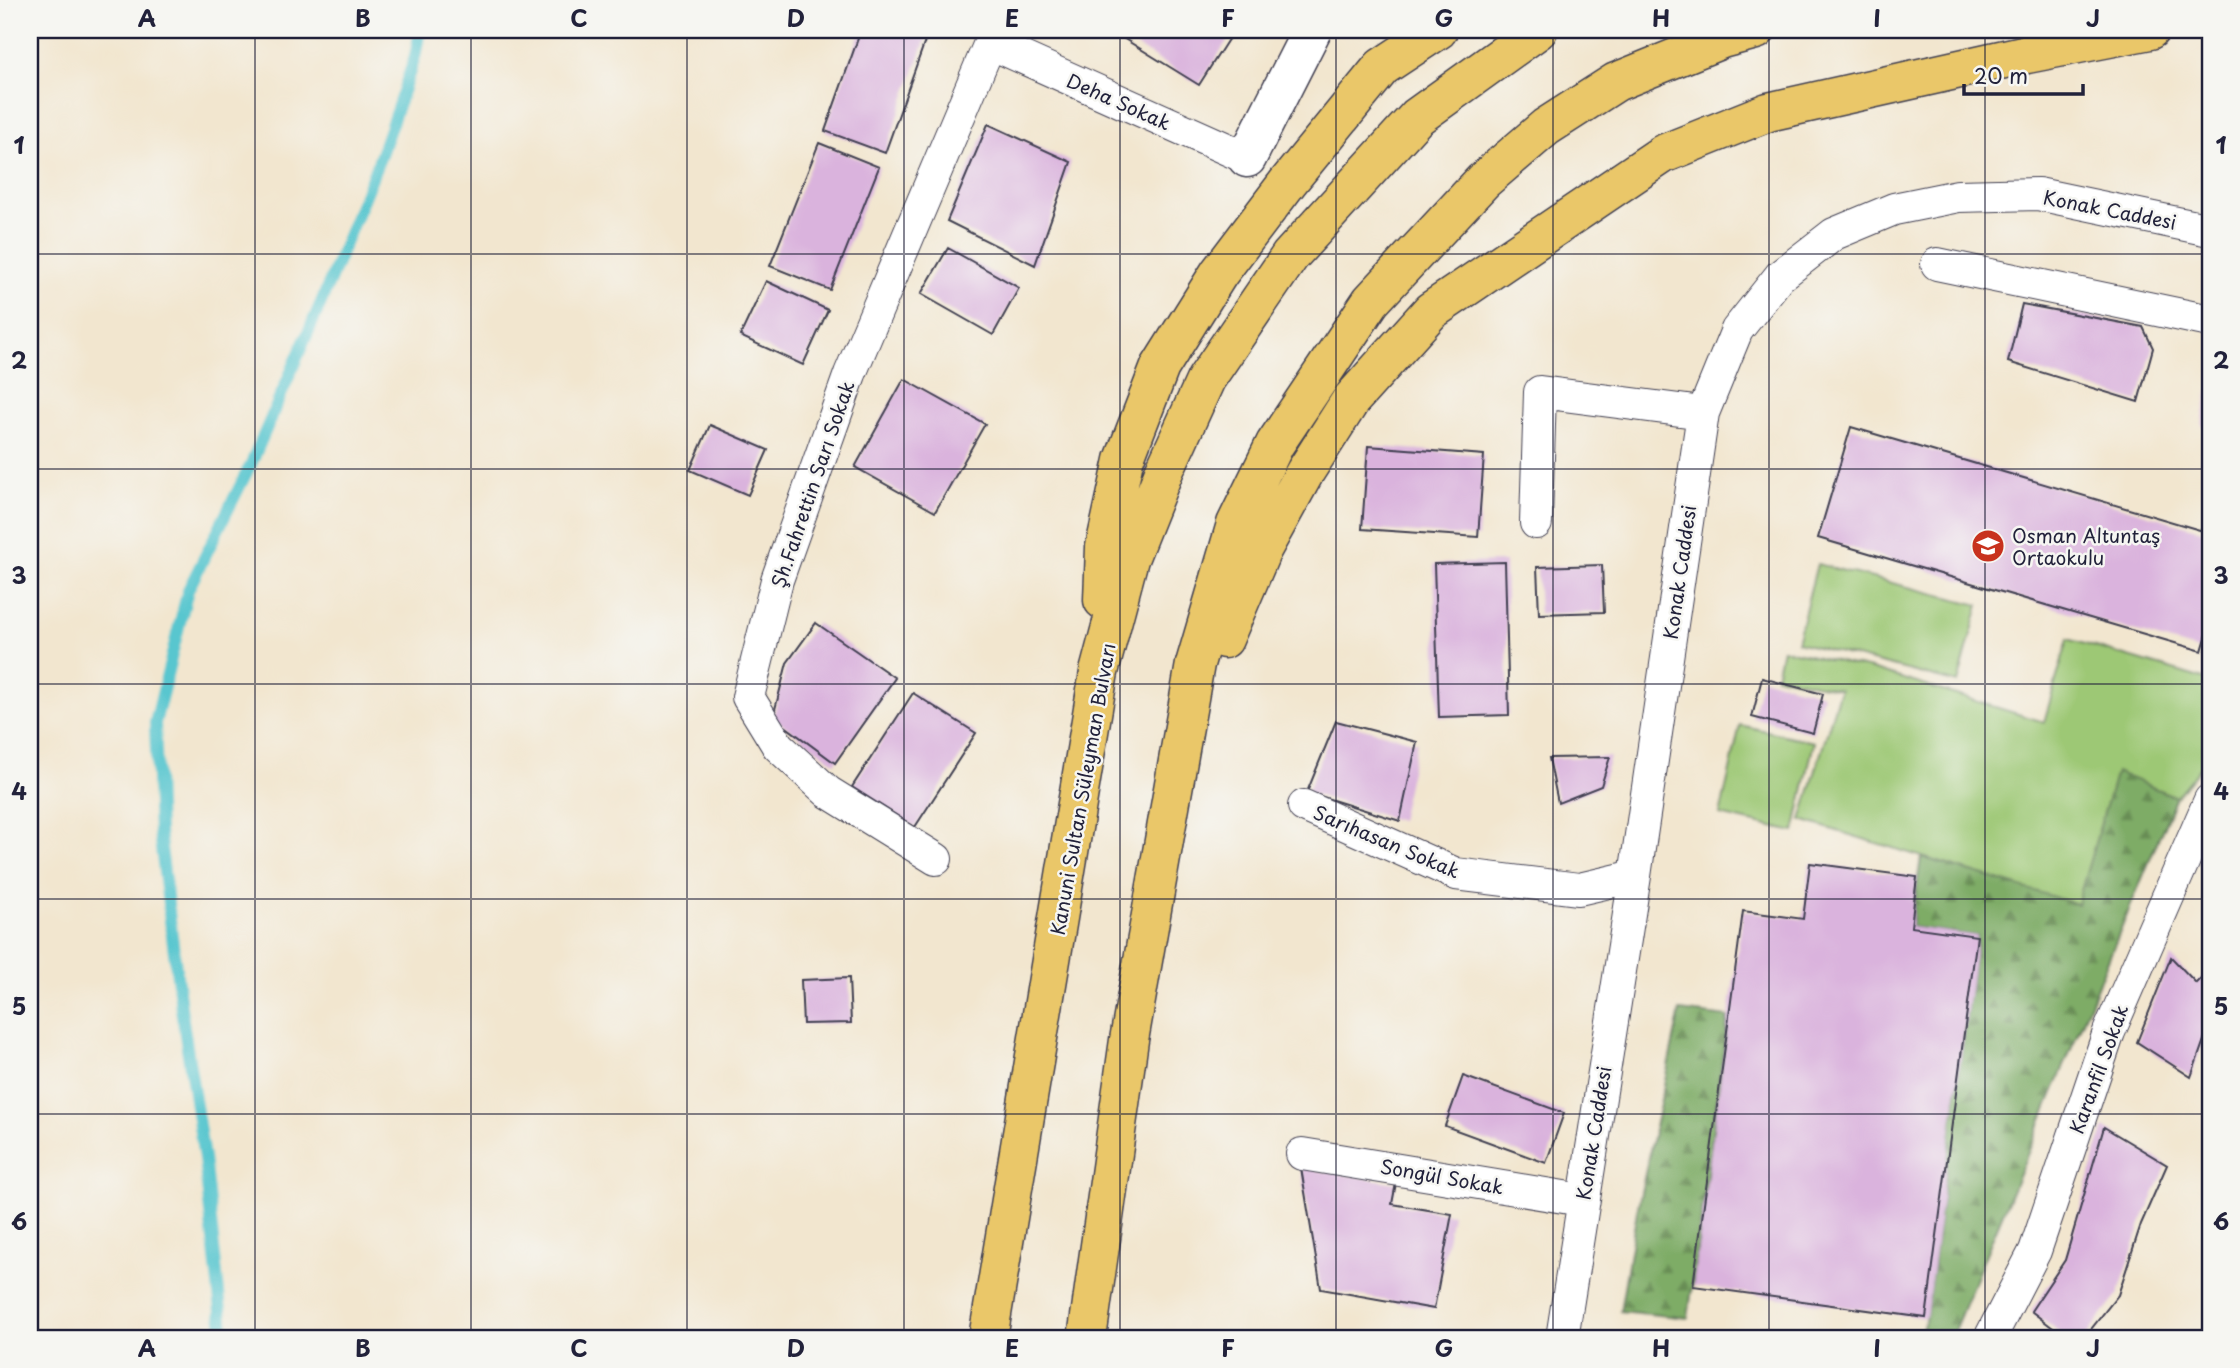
<svg xmlns="http://www.w3.org/2000/svg" width="2240" height="1368" font-family="'Playpen Sans',sans-serif">
<style>
.forest{fill:url(#forest-firs);stroke:#506750;stroke-width:2}
.green{fill:#9dc875;stroke:#607558;stroke-width:2}
.lines{fill:none;stroke-linecap:round;stroke-linejoin:round}
.stream{stroke:#59c6cf;stroke-width:12}
.building{fill:#dab3dd}
.minor-casing{stroke:#413f51;stroke-width:34}
.tertiary-casing{stroke:#413f51;stroke-width:41}
.primary-casing{stroke:#413f51;stroke-width:41}
.minor{stroke:#fff;stroke-width:32}
.tertiary{stroke:#fff;stroke-width:38}
.primary{stroke:#eac769;stroke-width:38}
.grid{fill:none;stroke:#22223b;stroke-width:2;stroke-opacity:0.55}
.labels{text-anchor:middle;dominant-baseline:central;stroke-width:5;stroke-linejoin:round;paint-order:stroke}
.street-label{font-size:19px;fill:#22223b;stroke:#f6f6f2}
.poi-label{font-size:19px;fill:#22223b;stroke:#f6f6f2;text-anchor:start}
.neatline{fill:none;stroke:#22223b;stroke-width:2.5}
.grid-label{font-size:23px;text-anchor:middle;font-weight:bold;fill:#22223b}
</style>
<defs>
<pattern id="forest-firs" width="22" height="20" patternUnits="userSpaceOnUse" patternTransform="scale(1.75)"><rect width="22" height="20" fill="#7eac66"/><path d="M5 1l3.5 6h-7zM16 11l3.5 6h-7z" fill="#678c55"/></pattern>
</defs>
<rect width="100%" height="100%" fill="#f6f6f2"/>
<filter id="ink" filterUnits="userSpaceOnUse"><feTurbulence type="fractalNoise" baseFrequency=".0143" numOctaves="2"/><feDisplacementMap in="SourceGraphic" scale="14" xChannelSelector="R" yChannelSelector="G"/><feConvolveMatrix kernelMatrix="1 2 1 2 8 2 1 2 1" color-interpolation-filters="sRGB"/></filter>
<filter id="wash" filterUnits="userSpaceOnUse"><feTurbulence type="fractalNoise" baseFrequency=".00686" numOctaves="4" result="noise"/><feDisplacementMap in="SourceGraphic" scale="28" xChannelSelector="R" yChannelSelector="G"/><feGaussianBlur stdDeviation="1.57" result="paint"/><feColorMatrix in="noise" values="0 0 0 0 0 0 0 0 0 0 0 0 0 0 0 0 0 1.4 0 .05"/><feComposite in="paint" operator="in"/></filter>
<g filter="url(#wash)">
<rect width="100%" height="100%" fill="#f2e6cf"/>
<!-- forest -->
<path class="forest" d="M2116,771L2176,797L1951,1338H1919L1926,1318L1977,936L1911,927L1921,857L2076,903Z
M1680,1011L1728,1017L1688,1318L1620,1311L1637,1211Z"/>
<!-- green -->
<path class="green" d="M1817,564L1979,605L1958,683L1797,642Z
M2068,639L2210,681V755L2176,797L2116,772L2077,904L1801,820L1840,689L1776,676L1782,649L1871,669L2044,722Z
M1740,725L1814,742L1794,832L1720,815Z"/>
<g class="lines">
<!-- stream -->
<path class="stream" d="M224,1338L204,1158L181,1008L159,832L155,723L188,590L251,464L320,305L379,160L415,57L420,30"/>
</g>
<g id="blocks">
<!-- building -->
<path class="building" d="M861,30H929L885,153L825,131Z
M1110,30H1234L1199,85Z
M988,124L1071,162L1035,265L947,221Z
M819,143L879,167L830,290L770,266Z
M948,248L1019,288L993,335L921,294Z
M766,281L828,310L803,365L740,336Z
M2022,304L2143,327L2153,348L2138,402L2008,362Z
M904,379L985,424L935,512L855,467Z
M2209,391H2210V431L2202,425Z
M710,425L768,450L748,495L690,470Z
M1851,427L2210,533V624L2202,651L1818,538Z
M1368,446L1484,455L1478,537L1362,529Z
M1505,562L1509,715L1439,717L1434,564Z
M1602,565L1604,612L1539,614L1537,567Z
M816,623L895,678L835,763L773,717L787,663Z
M1762,678L1823,694L1813,733L1752,717Z
M913,693L976,733L915,827L852,787Z
M1336,721L1417,742L1400,821L1307,792Z
M1610,757L1601,786L1558,803L1549,758Z
M1810,863L1917,877L1911,927L1977,936L1926,1318L1693,1286L1743,911L1803,919Z
M2171,957L2196,983L2210,969V1023L2191,1077L2137,1042Z
M849,978L851,1023L803,1024L801,980Z
M1463,1076L1564,1113L1546,1163L1445,1126Z
M2104,1127L2167,1165L2141,1224L2118,1295L2084,1338H2066L2031,1311L2065,1260Z
M1301,1168L1396,1183L1392,1204L1452,1214L1434,1309L1321,1289Z"/>
</g>
</g>
<g filter="url(#ink)">
<use href="#blocks" fill-opacity="0" stroke="#413f51" stroke-width="2"/>
<g class="lines">
<defs>
<path id="minor" d="M1937,264L2210,321
M1536,523L1540,392L1703,413
M1304,806L1456,874L1579,889L1635,876
M936,859L828,792L778,746L748,697L777,580L850,374L990,43L1247,158
M1302,1154L1582,1200
M1562,1338L1635,876L1703,413L1737,330L1780,276L1834,234L1894,209L1958,196L2038,194L2210,230
M1990,1338L2035,1251L2109,1032L2210,800"/>
<path id="tertiary" d="M1247,158L1312,30"/>
<path id="primary" d="M1103,600L1105,547L1124,460L1160,367L1219,273L1288,182L1382,67L1438,30
M1224,639L1262,550L1305,472L1351,400L1431,311L1663,154L1768,112L2027,54L2150,30
M988,1338L1099,672L1129,559L1165,469L1206,379L1290,256L1417,117L1538,30
M1087,1338L1129,1040L1195,664L1236,524L1275,444L1371,301L1483,181L1546,127L1616,82L1722,39L1756,30"/>
</defs>
<!-- minor casing -->
<use href="#minor" class="minor-casing"/>
<!-- tertiary casing -->
<use href="#tertiary" class="tertiary-casing"/>
<!-- primary casing -->
<use href="#primary" class="primary-casing"/>
<!-- minor -->
<use href="#minor" class="minor"/>
<!-- tertiary -->
<use href="#tertiary" class="tertiary"/>
<!-- primary -->
<use href="#primary" class="primary"/>
</g>
</g>
<!-- grid -->
<path class="grid" d="M255,30V1338M471,30V1338M687,30V1338M904,30V1338M1120,30V1338M1336,30V1338M1553,30V1338M1769,30V1338M1985,30V1338M30,254H2210M30,469H2210M30,684H2210M30,899H2210M30,1114H2210"/>
<!-- icons -->
<defs>
<symbol id="school-disc" viewBox="-11 -11 22 22"><circle r="9.5" fill="#c8321e" stroke="#f6f6f2"/><path d="M0-5L7-2L0 1L-7-2ZM-4 1L0 2.5L4 1V4Q0 6-4 4Z" fill="#fff"/></symbol>
</defs>
<g fill-rule="evenodd">
<use href="#school-disc" x="1969" y="527" width="38" height="38"/>
</g>
<g class="labels">
<!-- street labels -->
<g class="street-label">
<text transform="translate(1119 101) rotate(24)">Deha Sokak</text>
<text transform="translate(2110 209) rotate(11)">Konak Caddesi</text>
<text transform="translate(812 484) rotate(-71)">Şh.Fahrettin Sarı Sokak</text>
<text transform="translate(1679 572) rotate(-82)">Konak Caddesi</text>
<text transform="translate(1082 789) rotate(-80)">Kanuni Sultan Süleyman Bulvarı</text>
<text transform="translate(1387 841) rotate(23)">Sarıhasan Sokak</text>
<text transform="translate(2098 1069) rotate(-70)">Karanfil Sokak</text>
<text transform="translate(1593 1133) rotate(-81)">Konak Caddesi</text>
<text transform="translate(1442 1176) rotate(10)">Songül Sokak</text>
</g>
<!-- poi labels -->
<g class="poi-label">
<text x="2012" y="535">Osman Altuntaş<tspan x="2012" dy="22">Ortaokulu</tspan></text>
</g>
</g>
<!-- margin -->
<rect width="2240" height="1368" fill="none" stroke="#f6f6f2" stroke-width="77"/>
<!-- scale -->
<path d="M1964 84v10h119v-10" fill="none" stroke="#22223b" stroke-width="3.5"/>
<text x="1974" y="84" font-size="21" fill="#22223b" stroke="#f6f6f2" stroke-width="5" paint-order="stroke">20 m</text>
<rect x="38" y="38" width="2164" height="1292" class="neatline"/>
<g class="grid-label">
<text x="147" y="27">A</text>
<text x="363" y="27">B</text>
<text x="579" y="27">C</text>
<text x="796" y="27">D</text>
<text x="1012" y="27">E</text>
<text x="1228" y="27">F</text>
<text x="1444" y="27">G</text>
<text x="1661" y="27">H</text>
<text x="1877" y="27">I</text>
<text x="2093" y="27">J</text>
<text x="19" y="154">1</text>
<text x="2221" y="154">1</text>
<text x="19" y="369">2</text>
<text x="2221" y="369">2</text>
<text x="19" y="584">3</text>
<text x="2221" y="584">3</text>
<text x="19" y="800">4</text>
<text x="2221" y="800">4</text>
<text x="19" y="1015">5</text>
<text x="2221" y="1015">5</text>
<text x="19" y="1230">6</text>
<text x="2221" y="1230">6</text>
<text x="147" y="1357">A</text>
<text x="363" y="1357">B</text>
<text x="579" y="1357">C</text>
<text x="796" y="1357">D</text>
<text x="1012" y="1357">E</text>
<text x="1228" y="1357">F</text>
<text x="1444" y="1357">G</text>
<text x="1661" y="1357">H</text>
<text x="1877" y="1357">I</text>
<text x="2093" y="1357">J</text>
</g>
</svg>
